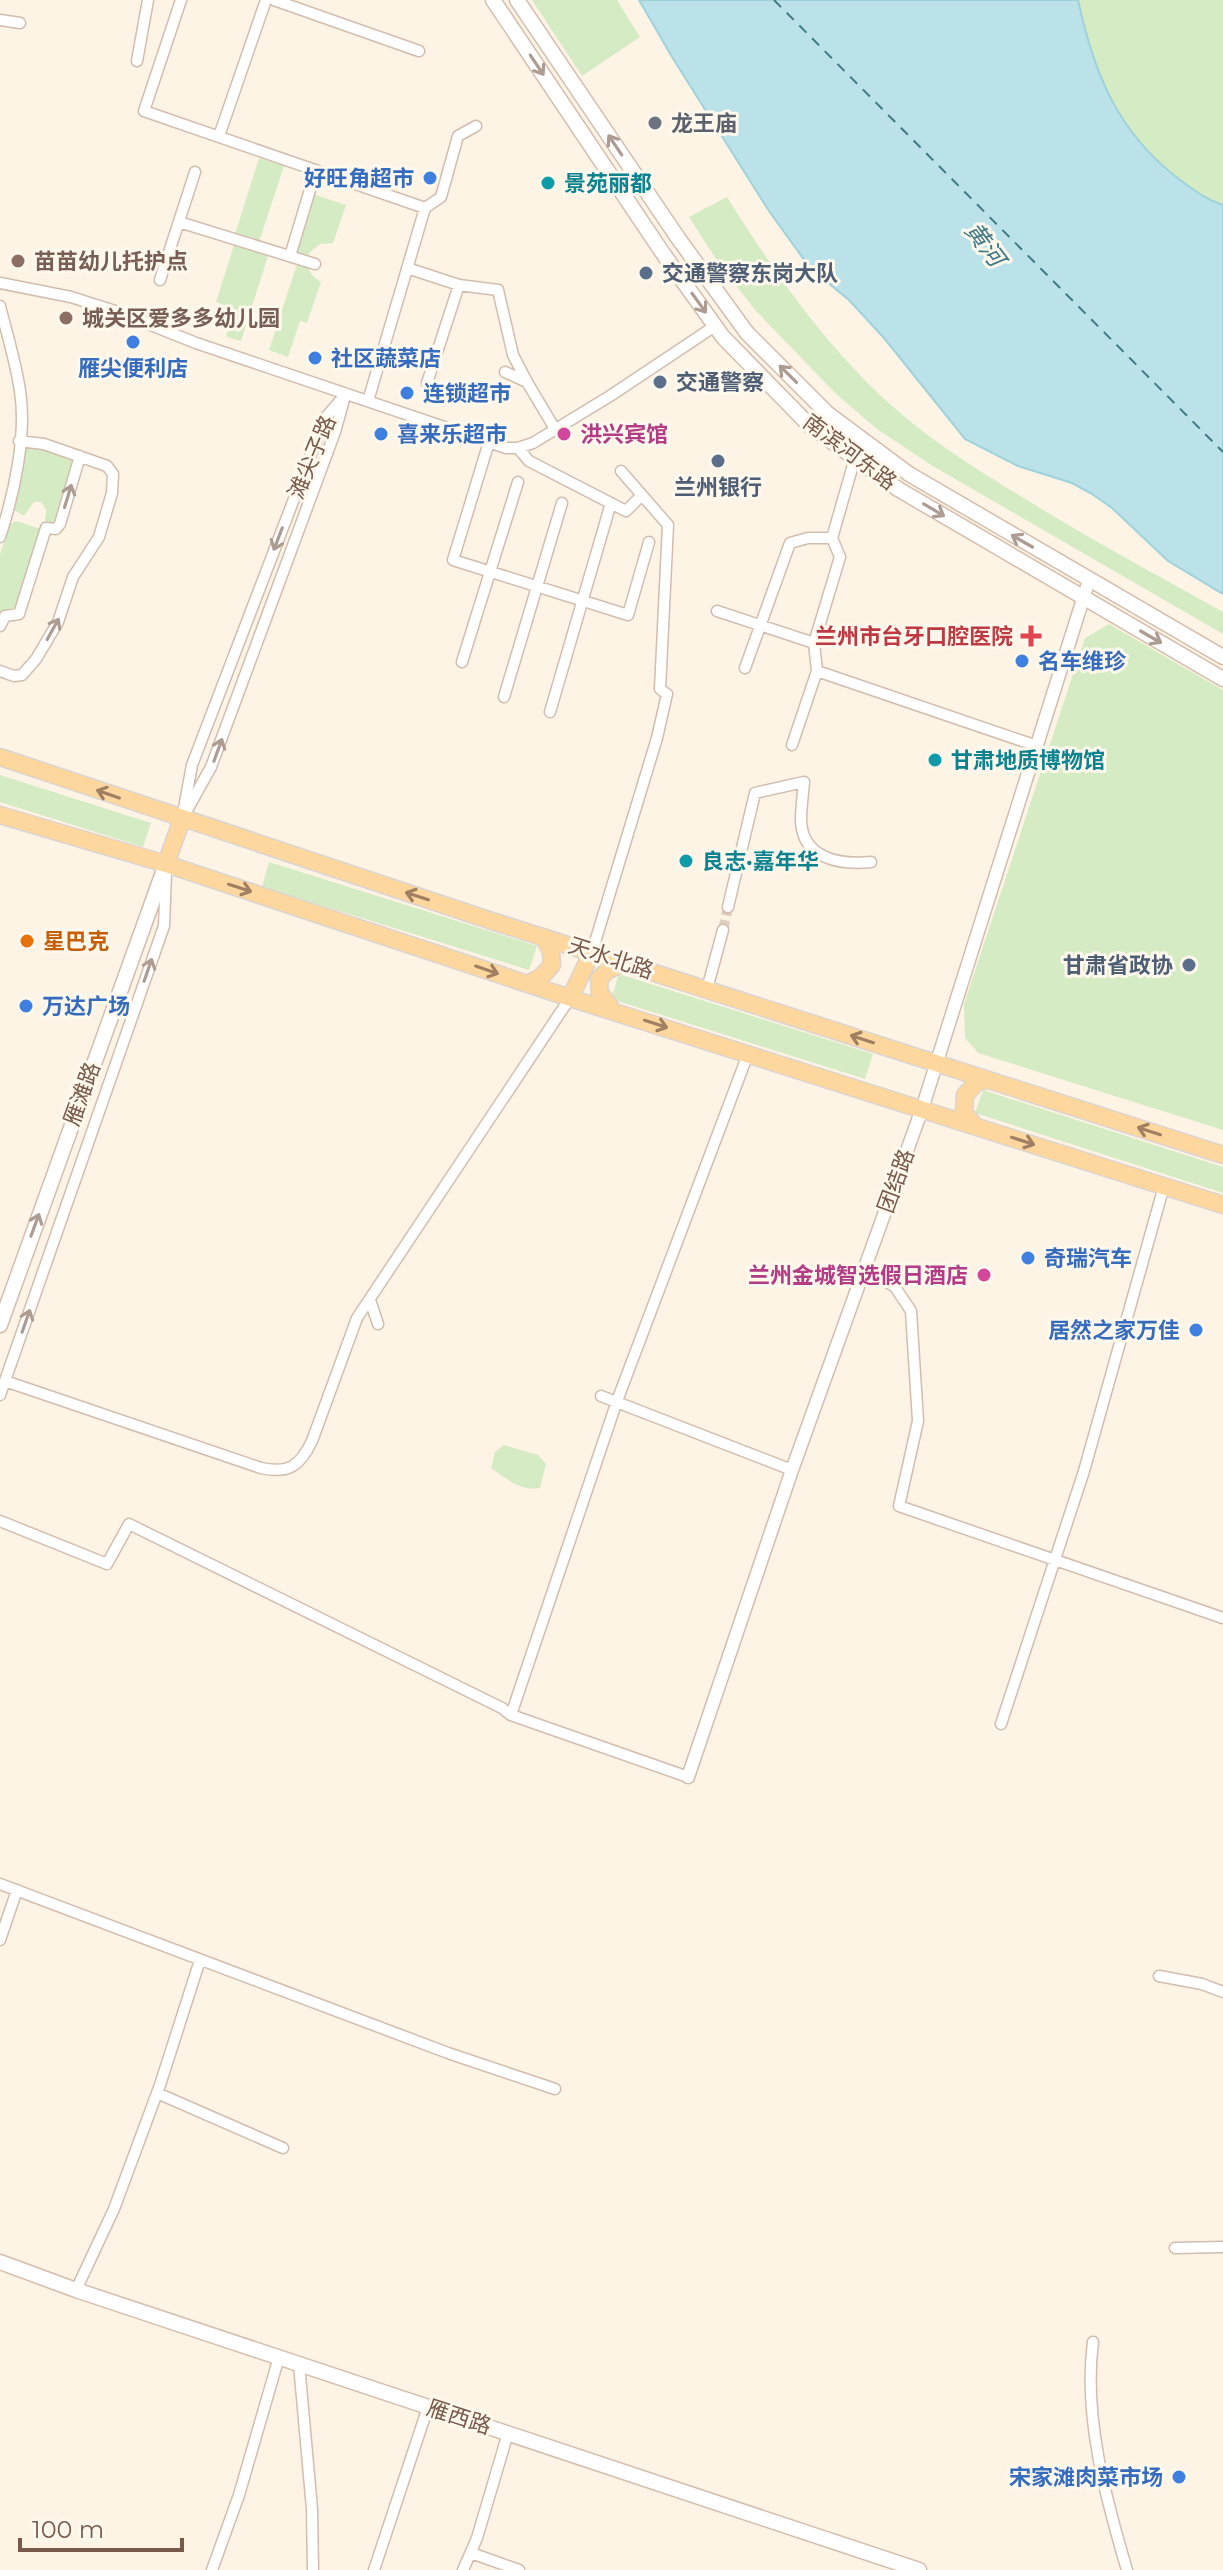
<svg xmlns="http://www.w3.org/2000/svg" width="1223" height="2570" font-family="Montserrat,'Noto Sans SC',sans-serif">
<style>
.green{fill:#d5ebc4}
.water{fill:#bae2e8;stroke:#9fd2da;stroke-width:2}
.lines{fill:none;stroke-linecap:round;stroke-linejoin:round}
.ferry{stroke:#3f7b84;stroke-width:2;stroke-dasharray:10 8;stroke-linecap:butt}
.minor-tunnel{stroke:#dccdbf;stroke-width:10;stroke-dasharray:10 5;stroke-linecap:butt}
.minor-casing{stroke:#d2bdae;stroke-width:13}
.tertiary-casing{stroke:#d2bdae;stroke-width:15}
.secondary-casing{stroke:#d5bdac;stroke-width:17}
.primary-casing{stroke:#dcd4d0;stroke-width:19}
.minor{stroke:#fff;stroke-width:10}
.tertiary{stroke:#fff;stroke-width:12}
.secondary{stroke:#fff;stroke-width:14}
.primary{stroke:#fdd79d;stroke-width:16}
.oneway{stroke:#ae9b92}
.oneway2{stroke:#a07f63}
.worship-dot{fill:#6b7280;stroke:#fff8ed;stroke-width:3}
.shop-dot{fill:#3f7fe0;stroke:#fff8ed;stroke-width:3}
.culture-dot{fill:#0f9aa8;stroke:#fff8ed;stroke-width:3}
.education-dot{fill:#8d6e63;stroke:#fff8ed;stroke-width:3}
.service-dot{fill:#5c6f8a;stroke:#fff8ed;stroke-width:3}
.hotel-dot{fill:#d1479c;stroke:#fff8ed;stroke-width:3}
.health-dot{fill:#e0444e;stroke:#fff8ed;stroke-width:3}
.food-dot{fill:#e8710a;stroke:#fff8ed;stroke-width:3}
.labels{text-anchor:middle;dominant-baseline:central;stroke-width:6;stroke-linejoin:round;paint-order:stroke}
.worship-label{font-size:22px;font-weight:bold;fill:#5b616d;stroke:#fff8ed;text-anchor:start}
.shop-label{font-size:22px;font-weight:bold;fill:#366cbe;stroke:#fff8ed;text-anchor:start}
.culture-label{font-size:22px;font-weight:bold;fill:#0d838f;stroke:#fff8ed;text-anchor:start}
.education-label{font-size:22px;font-weight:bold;fill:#785e54;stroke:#fff8ed;text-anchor:start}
.service-label{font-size:22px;font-weight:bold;fill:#4e5e75;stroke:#fff8ed;text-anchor:start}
.hotel-label{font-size:22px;font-weight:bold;fill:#b23c85;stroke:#fff8ed;text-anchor:start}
.street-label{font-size:22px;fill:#78594a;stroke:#fff8ed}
.health-label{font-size:22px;font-weight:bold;fill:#be3a42;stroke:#fff8ed;text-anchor:end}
.food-label{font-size:22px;font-weight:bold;fill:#c56008;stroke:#fff8ed;text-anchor:start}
.water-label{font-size:24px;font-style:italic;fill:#3f7b84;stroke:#fff8ed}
</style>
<rect width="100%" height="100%" fill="#fdf4e6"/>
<!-- green -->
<path class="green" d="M532,0H617L640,37L582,76Z
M1078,0H1223V205C1206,200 1194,190 1180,180C1118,133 1094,74 1078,0Z
M259,158L284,166L259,242L235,234Z
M313,194L346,205L333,243L320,244L309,253C305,266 309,275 321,282L307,323L300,321L288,357L269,350L300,255L295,252Z
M727,197C771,267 818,336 879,394C922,435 971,466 1022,497C1088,538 1155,574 1223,612V634L931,465L877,429L836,394L756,311L721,267L689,217Z
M234,245L268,256L241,341L226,337L235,309L216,302Z
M28,446L75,459L57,522L54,525L45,523L46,510L41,502H34L24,516L14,510L19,492L23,451Z
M16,521L41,529L27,582L14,613L3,611L0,614V554L10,524Z
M1109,624L1223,690V1130L978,1053L965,1038L964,1004L1085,638Z
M0,775L151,823L143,847L0,802Z
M269,862L537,946L529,970L262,887Z
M619,974L873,1054L865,1079L611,999Z
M983,1090L1223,1167V1193L975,1113Z
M504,1445L538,1455L546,1464L540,1488C521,1491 506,1479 491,1468L495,1452Z"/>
<!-- water -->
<path class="water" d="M639,0H1078C1094,74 1118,133 1180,180C1194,190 1206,200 1223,205V594L1168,561L1112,508L1092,494L1072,483L1018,466L965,439L884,338L849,300L810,268L769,211L672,57Z"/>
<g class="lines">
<!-- ferry -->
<path class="ferry" d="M774,0L1223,452"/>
<!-- minor-tunnel -->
<path class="minor-tunnel" d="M723,930L728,907"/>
<defs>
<path id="minor" d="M181,0L144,111L425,208L368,401
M274,0L419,51
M0,20L20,23
M137,61L148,0
M219,136L266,0
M425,208L441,197L458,136L476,126
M179,222L315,264
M290,256L316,170
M407,268L459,285L427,383
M160,280L195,172
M0,283L71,297L118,312L196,343L506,448H518L533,443L610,396L715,326
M459,285L498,290L513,355L527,382
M0,306C7,334 16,363 20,391C27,436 14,494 0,537
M505,372L527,382L555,429
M489,442L453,560L628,615L649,542
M518,448L529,461L626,511L642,495
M855,458L832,538L840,557L814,643L817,671L1037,746
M717,611L814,643
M0,626L5,616L19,614L46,528L56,529L60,524L80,456
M462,662L518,482
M745,668L790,543L808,538H832
M0,671L14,676L22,675L36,659L58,622L73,577L99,537L112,493L113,474L107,466L44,444L19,441
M504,697L562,503
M550,712L611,503
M792,745L817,671
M187,810L211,767L335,432L345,396
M182,819L192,765L325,418L346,394
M728,907L755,793L804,782C803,794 801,808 801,820C802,859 840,865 871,862
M592,952L657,738L667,694L660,689L668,525L621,471
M707,989L723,930
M865,1267L895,1287L911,1311L918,1421L899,1506L1223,1618
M370,1300L378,1324
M5,1381L261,1468C289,1474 300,1466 312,1441L357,1318L570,998
M0,1395L164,926L166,873
M601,1396L792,1470
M0,1521L107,1564L129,1524L502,1708L511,1715L688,1777
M511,1715L617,1401L748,1054
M1001,1724L1084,1471L1164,1186
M0,1884L448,2053L555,2089
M0,1940L17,1890
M1159,1976L1202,1984L1223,1992
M157,2093L283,2148
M1175,2248L1223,2247
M76,2290L114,2209L160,2085L200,1960
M1093,2342C1083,2416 1106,2499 1127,2570
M299,2364L312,2509L313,2570
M471,2553L519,2570
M212,2570L239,2495L279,2357
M374,2570L428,2407
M463,2570L477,2538L508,2433"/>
<path id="tertiary" d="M688,1777L792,1470L922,1109L1089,580"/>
<path id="secondary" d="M493,0L662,252L723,337L809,425L898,489L1223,679
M517,0L678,238L747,333L827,413L909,474L1223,657
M0,1325L166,864
M0,2262L76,2290L919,2570"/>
<path id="primary" d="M0,757L489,920L1223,1155
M0,815L166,864L570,998L1223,1205
M166,864L182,819
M528,984L542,976L552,965L551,952L544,937
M570,998L592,952
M613,1011L600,993L599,979L608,970L625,963
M975,1126L964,1113L965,1095L977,1082L989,1080"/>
</defs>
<!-- minor casing -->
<use href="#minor" class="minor-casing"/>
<!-- tertiary casing -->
<use href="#tertiary" class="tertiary-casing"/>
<!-- secondary casing -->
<use href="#secondary" class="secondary-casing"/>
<!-- primary casing -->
<use href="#primary" class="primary-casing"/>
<!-- minor -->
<use href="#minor" class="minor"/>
<!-- tertiary -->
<use href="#tertiary" class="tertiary"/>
<!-- secondary -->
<use href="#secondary" class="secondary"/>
<!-- primary -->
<use href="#primary" class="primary"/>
</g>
<!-- one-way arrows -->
<defs><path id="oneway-shaft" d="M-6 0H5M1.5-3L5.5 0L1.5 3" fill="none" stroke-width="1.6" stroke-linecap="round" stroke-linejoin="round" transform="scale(2)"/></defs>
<g class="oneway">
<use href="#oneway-shaft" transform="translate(537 65) rotate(56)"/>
<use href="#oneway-shaft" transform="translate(615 145) rotate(-124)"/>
<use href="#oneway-shaft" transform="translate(699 303) rotate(54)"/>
<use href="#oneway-shaft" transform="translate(788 374) rotate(-135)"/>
<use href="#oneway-shaft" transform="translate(68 496) rotate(-73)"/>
<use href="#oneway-shaft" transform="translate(934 510) rotate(31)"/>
<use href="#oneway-shaft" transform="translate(278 539) rotate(111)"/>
<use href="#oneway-shaft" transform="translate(1022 541) rotate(-150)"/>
<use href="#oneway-shaft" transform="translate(53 629) rotate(-61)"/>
<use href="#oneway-shaft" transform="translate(1151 637) rotate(30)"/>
<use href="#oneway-shaft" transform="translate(218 750) rotate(-70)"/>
<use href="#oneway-shaft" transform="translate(148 970) rotate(-71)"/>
<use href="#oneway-shaft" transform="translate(35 1225) rotate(-70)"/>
<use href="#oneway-shaft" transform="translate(26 1321) rotate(-71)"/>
</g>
<g class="oneway2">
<use href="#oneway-shaft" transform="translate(108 794) rotate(-161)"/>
<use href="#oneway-shaft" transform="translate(240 888) rotate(18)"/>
<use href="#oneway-shaft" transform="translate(417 896) rotate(-162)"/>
<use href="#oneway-shaft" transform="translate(487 970) rotate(19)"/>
<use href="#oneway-shaft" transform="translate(656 1024) rotate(18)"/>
<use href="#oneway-shaft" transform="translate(862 1039) rotate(-162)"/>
<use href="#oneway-shaft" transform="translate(1149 1131) rotate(-162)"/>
<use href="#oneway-shaft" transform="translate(1023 1141) rotate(18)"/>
</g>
<!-- markers -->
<circle class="worship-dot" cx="655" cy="123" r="8"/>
<g class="shop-dot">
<circle cx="430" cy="178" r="8"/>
<circle cx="133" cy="342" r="8"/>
<circle cx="315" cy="358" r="8"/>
<circle cx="407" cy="393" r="8"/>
<circle cx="381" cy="434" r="8"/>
<circle cx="1022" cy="661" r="8"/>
<circle cx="26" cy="1006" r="8"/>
<circle cx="1028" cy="1258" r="8"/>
<circle cx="1196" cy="1330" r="8"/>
<circle cx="1179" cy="2477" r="8"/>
</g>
<g class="culture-dot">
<circle cx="548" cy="183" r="8"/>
<circle cx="935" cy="760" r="8"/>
<circle cx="686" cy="861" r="8"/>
</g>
<g class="education-dot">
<circle cx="18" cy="261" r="8"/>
<circle cx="66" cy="318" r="8"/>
</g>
<g class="service-dot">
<circle cx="646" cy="273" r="8"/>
<circle cx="660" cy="382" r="8"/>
<circle cx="718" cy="461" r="8"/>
<circle cx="1189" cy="965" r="8"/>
</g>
<g class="hotel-dot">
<circle cx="564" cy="434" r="8"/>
<circle cx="984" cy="1275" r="8"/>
</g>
<path class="health-dot" d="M1027 624h8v8h8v8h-8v8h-8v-8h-8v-8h8z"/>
<circle class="food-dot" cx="27" cy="941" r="8"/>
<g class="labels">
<!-- worship labels -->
<g class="worship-label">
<text x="671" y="123">龙王庙</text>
</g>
<!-- shop labels -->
<g class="shop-label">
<text x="414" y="178" text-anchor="end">好旺角超市</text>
<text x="331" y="358">社区蔬菜店</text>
<text x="133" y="368" text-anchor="middle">雁尖便利店</text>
<text x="423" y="393">连锁超市</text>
<text x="397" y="434">喜来乐超市</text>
<text x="1038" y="661">名车维珍</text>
<text x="42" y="1006">万达广场</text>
<text x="1044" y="1258">奇瑞汽车</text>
<text x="1180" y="1330" text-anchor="end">居然之家万佳</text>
<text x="1163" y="2477" text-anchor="end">宋家滩肉菜市场</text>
</g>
<!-- culture labels -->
<g class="culture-label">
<text x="564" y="183">景苑丽都</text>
<text x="951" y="760">甘肃地质博物馆</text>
<text x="702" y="861">良志·嘉年华</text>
</g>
<!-- education labels -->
<g class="education-label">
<text x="34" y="261">苗苗幼儿托护点</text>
<text x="82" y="318">城关区爱多多幼儿园</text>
</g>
<!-- service labels -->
<g class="service-label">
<text x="662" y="273">交通警察东岗大队</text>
<text x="676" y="382">交通警察</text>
<text x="718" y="487" text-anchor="middle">兰州银行</text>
<text x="1173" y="965" text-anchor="end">甘肃省政协</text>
</g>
<!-- hotel labels -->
<g class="hotel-label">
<text x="580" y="434">洪兴宾馆</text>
<text x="968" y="1275" text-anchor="end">兰州金城智选假日酒店</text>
</g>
<!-- street labels -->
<g class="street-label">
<text transform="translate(850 452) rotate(37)">南滨河东路</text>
<text transform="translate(312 457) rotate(-67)">滩尖子路</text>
<text transform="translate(611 958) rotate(18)">天水北路</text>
<text transform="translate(82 1094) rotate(-70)">雁滩路</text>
<text transform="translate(896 1181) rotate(-70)">团结路</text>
<text transform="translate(459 2417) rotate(18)">雁西路</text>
</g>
<!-- health labels -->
<g class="health-label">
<text x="1013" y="636">兰州市台牙口腔医院</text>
</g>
<!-- food labels -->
<g class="food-label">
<text x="43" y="941">星巴克</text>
</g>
<!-- water labels -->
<g class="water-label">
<text transform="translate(985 244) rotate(53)">黄河</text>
</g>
</g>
<!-- scale -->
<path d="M20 2538v12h162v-12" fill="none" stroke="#78594a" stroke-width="4"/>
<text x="32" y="2538" font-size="24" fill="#78594a" stroke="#fff8ed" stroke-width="6" paint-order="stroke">100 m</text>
</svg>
